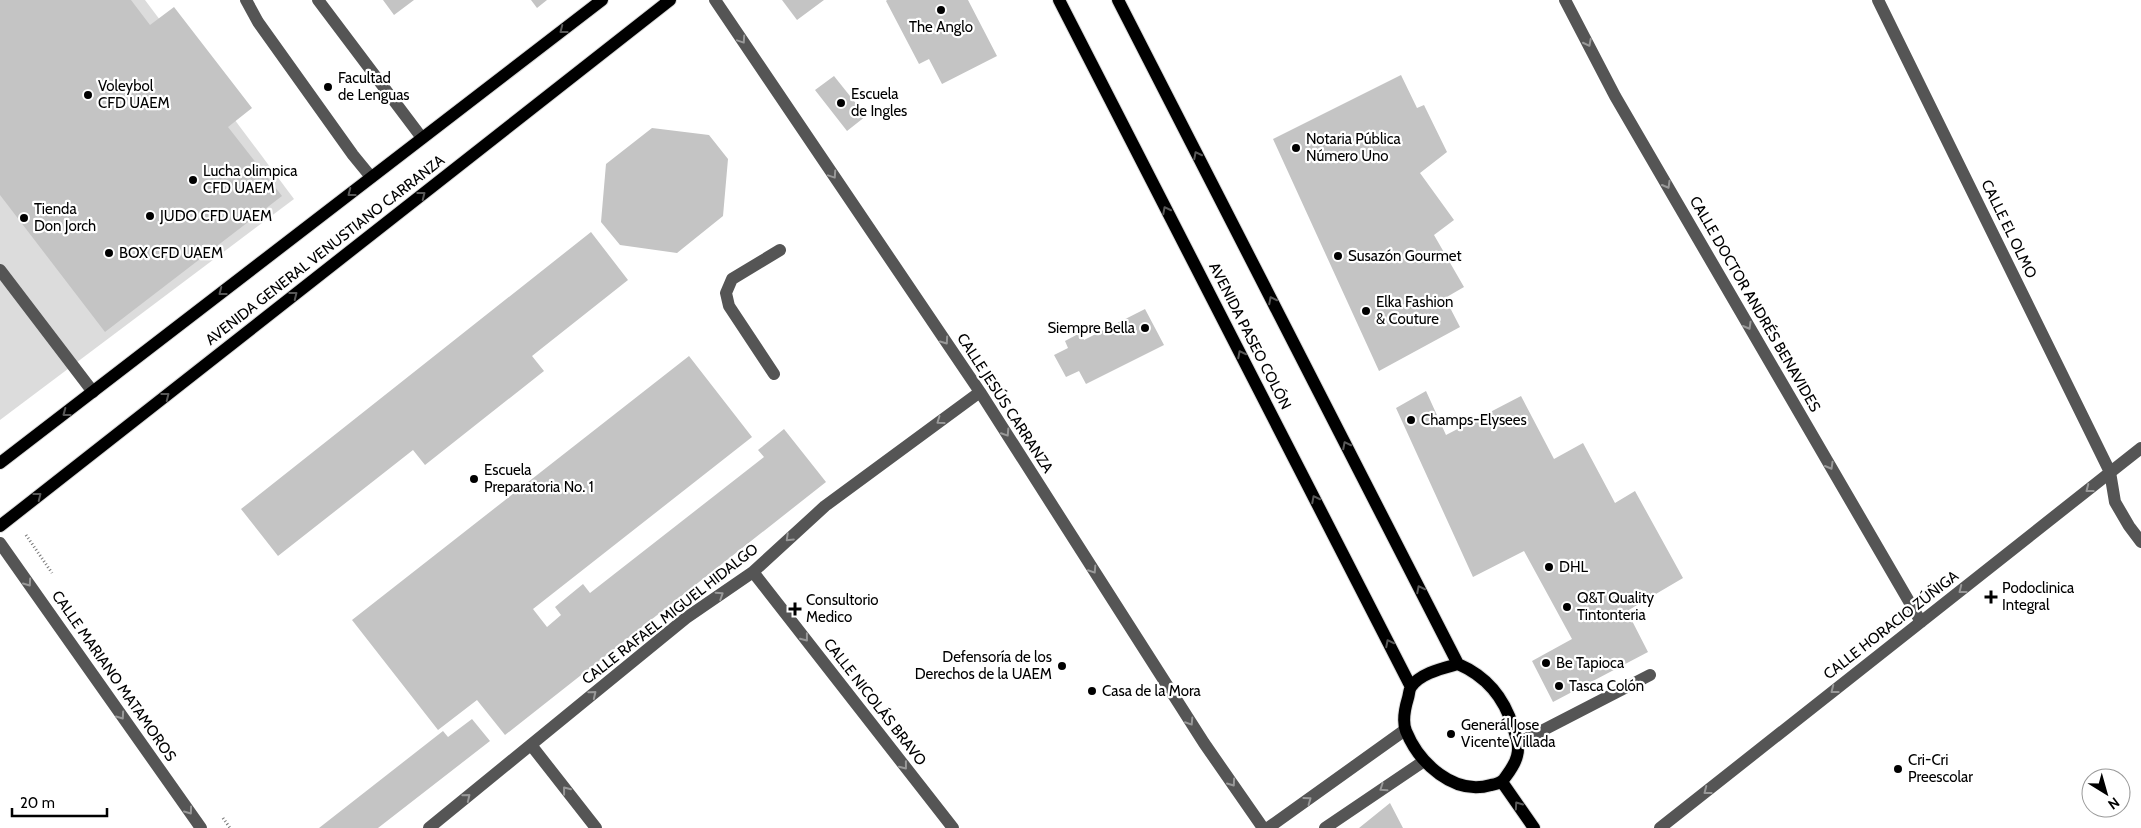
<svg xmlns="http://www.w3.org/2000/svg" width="2141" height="828" font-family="Cabin,sans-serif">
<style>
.pitch{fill:#dcdcdc}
.building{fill:#c4c4c4}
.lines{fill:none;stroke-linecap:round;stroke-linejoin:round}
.major-casing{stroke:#dbdbdb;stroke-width:14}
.path{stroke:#777;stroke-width:3;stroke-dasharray:1 2.5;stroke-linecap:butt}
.minor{stroke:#555;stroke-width:12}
.major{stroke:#000;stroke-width:12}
.oneway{stroke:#595959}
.oneway2{stroke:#999}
.poi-dot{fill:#000;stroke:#fff;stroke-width:2}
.labels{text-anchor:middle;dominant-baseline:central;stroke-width:4.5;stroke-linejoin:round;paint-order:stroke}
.poi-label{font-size:15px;fill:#000;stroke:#fff;text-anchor:start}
.street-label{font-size:15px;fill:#000;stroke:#fff}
</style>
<rect width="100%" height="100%" fill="#fff"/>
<!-- pitch -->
<path class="pitch" d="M0,0H145L294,199L0,420Z"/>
<!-- building -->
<path class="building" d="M0,0H131L150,25L174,7L252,108L228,127L282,196L105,332L0,195Z
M383,0H414L394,15Z
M531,0H547L537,8Z
M782,0H824L797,20Z
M887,0H968L997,56L942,84L929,59L919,64L886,1Z
M1401,75L1417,108L1424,105L1447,152L1420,173L1454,220L1434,235L1464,287L1445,298L1460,327L1379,371L1273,139Z
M834,76L866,116L847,131L815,90Z
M652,128L709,135L728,159L723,216L677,253L620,245L601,222L606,164Z
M591,232L628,280L532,356L544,371L425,465L413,450L278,556L241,509Z
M1145,309L1164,345L1086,384L1079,371L1066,377L1054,355L1068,348L1065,341L1080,333L1084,340Z
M689,356L752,437L533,609L547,627L561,615L555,607L583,584L590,593L764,457L758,450L784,429L826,482L505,735L477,700L438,730L352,620Z
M1426,391L1446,435L1521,396L1554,459L1583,443L1615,503L1635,491L1683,578L1627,611L1648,652L1553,702L1532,661L1572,639L1524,551L1473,577L1396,408Z
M472,719L490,741L378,828H319L443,731L448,737Z
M1390,803L1403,828H1359Z"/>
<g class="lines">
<defs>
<path id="major" d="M1059,0L1411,687
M1118,0L1458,664
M0,463L602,0
M0,526L670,0
M1458,664C1486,676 1504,697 1513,727C1516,737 1520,746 1517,756C1515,765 1509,772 1504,779C1501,783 1496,784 1491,785C1454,796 1419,763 1406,731C1402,721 1405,708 1408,698C1409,695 1409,690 1411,687C1420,673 1444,668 1458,664Z
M1502,782L1534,828"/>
</defs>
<!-- major casing -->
<use href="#major" class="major-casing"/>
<!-- path -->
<path class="path" d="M26,535L52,573
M223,818L230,828"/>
<!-- minor -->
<path class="minor" d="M246,0L258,22L353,155L371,177
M318,0L422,138
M715,0L980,392L1204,743L1263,828
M1565,0L1615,96L1921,622
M1878,0L2110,472L2115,502L2129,526L2141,542
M0,270L93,392
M774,374L729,306L726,293L732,279L780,250
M0,543L201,828
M753,572L953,828
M1518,743L1650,675
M531,745L596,828
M429,828L686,618L753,572L825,506L980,392
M1268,828L1405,730
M1325,828L1424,761
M1660,828L2141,448"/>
<!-- major -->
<use href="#major" class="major"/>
</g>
<!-- one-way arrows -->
<defs><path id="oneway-chevron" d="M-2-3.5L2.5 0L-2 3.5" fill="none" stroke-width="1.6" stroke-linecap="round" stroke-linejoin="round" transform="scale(1.25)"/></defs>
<g class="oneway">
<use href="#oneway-chevron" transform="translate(563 30) rotate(142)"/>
<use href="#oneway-chevron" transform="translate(1197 155) rotate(-117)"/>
<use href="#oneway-chevron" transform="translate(351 193) rotate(142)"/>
<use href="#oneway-chevron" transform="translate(422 195) rotate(-38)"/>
<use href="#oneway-chevron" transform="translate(1166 210) rotate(-117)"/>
<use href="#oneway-chevron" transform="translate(222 292) rotate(142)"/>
<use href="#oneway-chevron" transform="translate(294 295) rotate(-38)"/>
<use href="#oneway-chevron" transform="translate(1272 300) rotate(-117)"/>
<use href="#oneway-chevron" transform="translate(1241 354) rotate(-117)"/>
<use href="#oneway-chevron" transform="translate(166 396) rotate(-38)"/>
<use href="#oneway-chevron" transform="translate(66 413) rotate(143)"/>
<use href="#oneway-chevron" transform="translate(1346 445) rotate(-117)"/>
<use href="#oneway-chevron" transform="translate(38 496) rotate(-38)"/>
<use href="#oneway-chevron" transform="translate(1315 499) rotate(-117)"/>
<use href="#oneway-chevron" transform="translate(1420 589) rotate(-117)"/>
<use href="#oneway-chevron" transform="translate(1389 643) rotate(-117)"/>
<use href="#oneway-chevron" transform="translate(1518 805) rotate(-125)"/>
</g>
<g class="oneway2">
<use href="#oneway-chevron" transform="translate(742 40) rotate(56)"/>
<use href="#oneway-chevron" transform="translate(1588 43) rotate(63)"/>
<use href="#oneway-chevron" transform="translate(833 175) rotate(56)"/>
<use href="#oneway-chevron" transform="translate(1667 185) rotate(60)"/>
<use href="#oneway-chevron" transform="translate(1748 326) rotate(60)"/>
<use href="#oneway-chevron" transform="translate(945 341) rotate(55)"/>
<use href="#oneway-chevron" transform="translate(940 421) rotate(144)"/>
<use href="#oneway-chevron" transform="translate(1006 433) rotate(57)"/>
<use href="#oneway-chevron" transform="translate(1830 466) rotate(60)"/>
<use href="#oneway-chevron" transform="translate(2089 489) rotate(142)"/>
<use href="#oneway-chevron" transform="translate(789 538) rotate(136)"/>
<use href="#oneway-chevron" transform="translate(1093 570) rotate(57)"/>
<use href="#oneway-chevron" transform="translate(28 583) rotate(55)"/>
<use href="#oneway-chevron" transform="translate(1962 590) rotate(142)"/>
<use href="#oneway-chevron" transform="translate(720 595) rotate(-33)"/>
<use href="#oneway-chevron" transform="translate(805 638) rotate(52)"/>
<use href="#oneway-chevron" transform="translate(1834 690) rotate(142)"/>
<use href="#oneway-chevron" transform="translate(593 694) rotate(-39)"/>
<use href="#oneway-chevron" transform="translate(121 716) rotate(55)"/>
<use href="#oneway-chevron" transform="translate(1190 722) rotate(57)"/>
<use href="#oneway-chevron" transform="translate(904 766) rotate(52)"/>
<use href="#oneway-chevron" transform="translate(1232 783) rotate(55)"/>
<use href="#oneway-chevron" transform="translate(1383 788) rotate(146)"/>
<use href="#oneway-chevron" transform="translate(566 790) rotate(-128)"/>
<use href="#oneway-chevron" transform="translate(1707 791) rotate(142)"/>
<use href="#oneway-chevron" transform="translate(467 797) rotate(-39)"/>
<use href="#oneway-chevron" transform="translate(1308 800) rotate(-36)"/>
<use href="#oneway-chevron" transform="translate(189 811) rotate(54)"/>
</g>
<!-- markers -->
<g class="poi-dot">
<circle cx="941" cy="10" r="5"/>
<circle cx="328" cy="87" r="5"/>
<circle cx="88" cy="95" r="5"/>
<circle cx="841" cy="103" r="5"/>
<circle cx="1296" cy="148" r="5"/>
<circle cx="193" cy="180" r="5"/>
<circle cx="150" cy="216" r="5"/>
<circle cx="24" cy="218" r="5"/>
<circle cx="109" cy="253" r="5"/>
<circle cx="1338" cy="256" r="5"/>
<circle cx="1366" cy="311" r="5"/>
<circle cx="1145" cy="328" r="5"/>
<circle cx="1411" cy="420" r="5"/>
<circle cx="474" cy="479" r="5"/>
<circle cx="1549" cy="567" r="5"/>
<path d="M1988.5 589.5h5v5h5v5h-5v5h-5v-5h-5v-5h5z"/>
<circle cx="1567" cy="607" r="5"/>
<path d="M792.5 601.5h5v5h5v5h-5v5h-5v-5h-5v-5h5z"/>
<circle cx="1546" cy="663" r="5"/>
<circle cx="1062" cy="666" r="5"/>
<circle cx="1559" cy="686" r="5"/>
<circle cx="1092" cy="691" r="5"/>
<circle cx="1451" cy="734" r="5"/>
<circle cx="1898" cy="769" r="5"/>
</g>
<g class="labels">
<!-- poi labels -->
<g class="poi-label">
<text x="941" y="27" text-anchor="middle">The Anglo</text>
<text x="338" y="78">Facultad<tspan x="338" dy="17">de Lenguas</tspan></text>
<text x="98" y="86">Voleybol<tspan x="98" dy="17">CFD UAEM</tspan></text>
<text x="851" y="94">Escuela<tspan x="851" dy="17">de Ingles</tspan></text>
<text x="1306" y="139">Notaria Pública<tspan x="1306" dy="17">Número Uno</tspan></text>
<text x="203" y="171">Lucha olimpica<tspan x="203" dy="17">CFD UAEM</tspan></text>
<text x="34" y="209">Tienda<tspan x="34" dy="17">Don Jorch</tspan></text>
<text x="160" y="216">JUDO CFD UAEM</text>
<text x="119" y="253">BOX CFD UAEM</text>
<text x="1348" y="256">Susazón Gourmet</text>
<text x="1376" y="302">Elka Fashion<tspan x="1376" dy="17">&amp; Couture</tspan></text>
<text x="1135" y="328" text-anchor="end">Siempre Bella</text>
<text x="1421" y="420">Champs-Elysees</text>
<text x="484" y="470">Escuela<tspan x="484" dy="17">Preparatoria No. 1</tspan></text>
<text x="1559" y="567">DHL</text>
<text x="2002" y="588">Podoclinica<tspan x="2002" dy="17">Integral</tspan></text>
<text x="1577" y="598">Q&amp;T Quality<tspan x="1577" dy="17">Tintonteria</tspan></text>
<text x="806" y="600">Consultorio<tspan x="806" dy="17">Medico</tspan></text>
<text x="1052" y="657" text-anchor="end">Defensoría de los<tspan x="1052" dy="17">Derechos de la UAEM</tspan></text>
<text x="1556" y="663">Be Tapioca</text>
<text x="1569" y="686">Tasca Colón</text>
<text x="1102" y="691">Casa de la Mora</text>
<text x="1461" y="725">Generál Jose<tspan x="1461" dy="17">Vicente Villada</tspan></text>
<text x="1908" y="760">Cri-Cri<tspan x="1908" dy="17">Preescolar</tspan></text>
</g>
<!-- street labels -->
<g class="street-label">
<text transform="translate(2009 229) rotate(64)">CALLE EL OLMO</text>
<text transform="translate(325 250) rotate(-38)">AVENIDA GENERAL VENUSTIANO CARRANZA</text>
<text transform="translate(1755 304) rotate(60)">CALLE DOCTOR ANDRÉS BENAVIDES</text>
<text transform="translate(1250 336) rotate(63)">AVENIDA PASEO COLÓN</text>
<text transform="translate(1005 403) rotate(57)">CALLE JESÚS CARRANZA</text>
<text transform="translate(670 614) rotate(-38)">CALLE RAFAEL MIGUEL HIDALGO</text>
<text transform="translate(1891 625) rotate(-38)">CALLE HORACIO ZÚÑIGA</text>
<text transform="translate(114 676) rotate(55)">CALLE MARIANO MATAMOROS</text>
<text transform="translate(875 702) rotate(52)">CALLE NICOLÁS BRAVO</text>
</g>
</g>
<!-- north arrow -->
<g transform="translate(2106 793) rotate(143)"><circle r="24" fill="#ffffff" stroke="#999999"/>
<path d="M0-4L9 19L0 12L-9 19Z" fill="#000000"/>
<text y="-8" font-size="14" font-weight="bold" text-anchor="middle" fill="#000000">N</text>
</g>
<!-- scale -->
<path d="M12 808v8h95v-8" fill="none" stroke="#000000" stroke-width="2.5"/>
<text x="20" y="808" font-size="15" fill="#000000" stroke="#ffffff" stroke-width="4" paint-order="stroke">20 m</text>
</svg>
